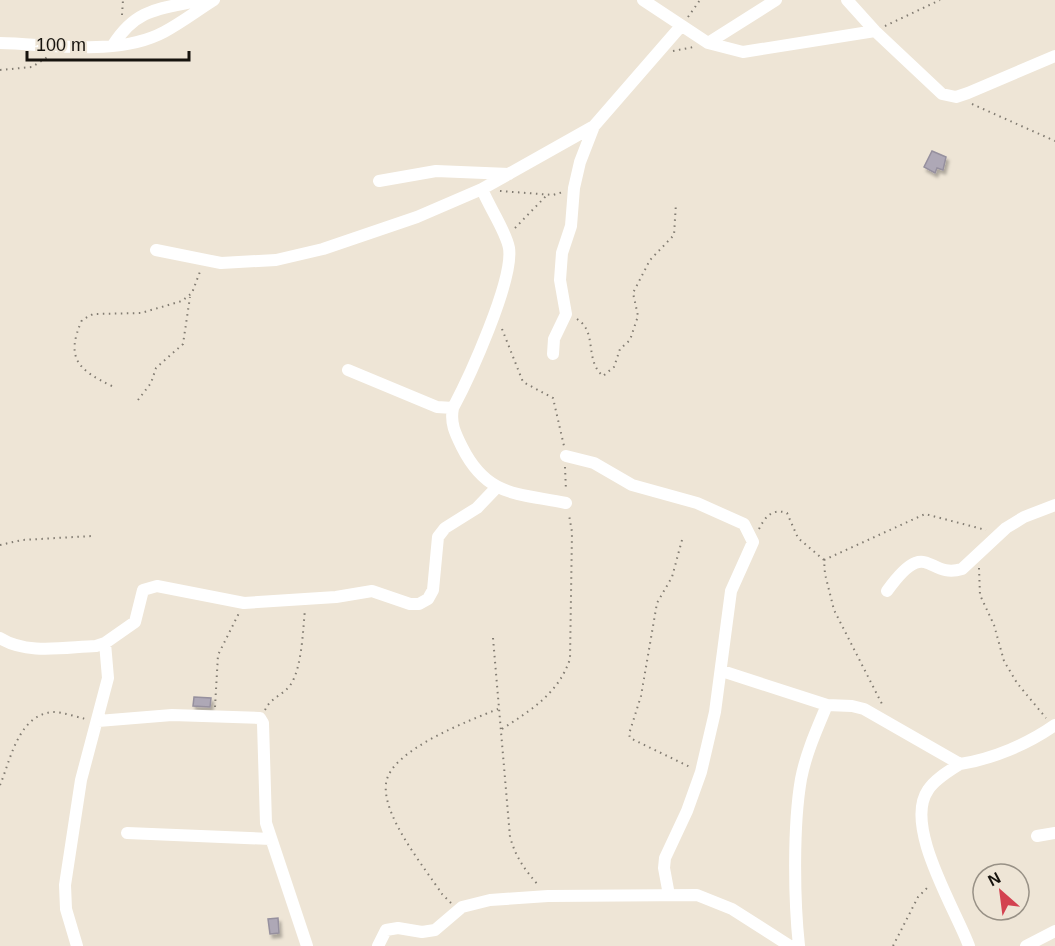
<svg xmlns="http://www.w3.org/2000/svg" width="1055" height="946" font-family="Helvetica,sans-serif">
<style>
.building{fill:#aea8b6;stroke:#96909e;stroke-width:1.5;filter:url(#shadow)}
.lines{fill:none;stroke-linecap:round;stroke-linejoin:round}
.path{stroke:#827c72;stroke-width:2;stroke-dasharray:1.5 4.5;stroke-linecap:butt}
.minor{stroke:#fff;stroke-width:12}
</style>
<defs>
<filter id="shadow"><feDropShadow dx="2.5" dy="4" stdDeviation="1.5" flood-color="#0004"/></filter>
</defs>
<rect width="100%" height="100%" fill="#eee5d6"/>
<!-- building -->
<path class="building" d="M932,151L946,157L943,170L937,168L935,173L924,167Z
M194,697L211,698L210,707L193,706Z
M278,918L279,933L270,934L268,919Z"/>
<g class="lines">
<!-- path -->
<path class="path" d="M122,15L123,0
M688,17L700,0
M885,26L940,0
M673,51L694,47
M0,70L32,67L49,56
M972,104L1055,141
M500,191L553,195L563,192
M515,228L547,195
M577,319C598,332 584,360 603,376L614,367L620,349L630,340L638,316L633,293L650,260L674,235L676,203
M502,329L523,382L553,398L564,446
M112,386C78,370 65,358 82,320L93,314L141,313L182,301L192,293L201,269
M138,400L151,383L156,368L183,344L190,297
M565,467L566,491
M759,529C765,517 772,508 787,513L798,538L824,560L825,574L834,610L883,706
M682,540L672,577L657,603L641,696L629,734L630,738L690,767
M0,545L22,540L92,536
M824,560L925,514L986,530
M979,568L980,595L994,625L1004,661L1017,683L1046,718
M493,638L510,837C516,858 525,870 539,886
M215,707L218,655L239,613
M265,710C271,697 284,695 291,684C302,667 303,629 305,609
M502,729C531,710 558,694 570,659L572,532L569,515
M0,785C11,759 18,715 53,712C63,712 76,717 86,719
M451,903L442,894C425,868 382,816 386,784C389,750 471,720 498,709
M893,946L918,897L929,886"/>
<!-- minor -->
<path class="minor" d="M643,0L708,43L743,52L875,31
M847,0L875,31L942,94L956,97L968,93L1055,56
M0,43C51,44 117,57 164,32C181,23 198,10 214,0
M708,43L776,0
M113,45C137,7 161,9 202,0
M379,181L436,171L509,174
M156,250L221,263L276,260L323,249L417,217L482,189L594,126L681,26
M553,354L554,339L566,314L560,280L562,253L571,226L574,188L580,162L594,126
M348,370L437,407L453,408C469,378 514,280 509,248C506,231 489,207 482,189
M453,408C450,423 455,433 462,447C487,497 517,493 566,503
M566,456L594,463L632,485L697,503L744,524L753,542L731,591L715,712L701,772L687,811L665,858L664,868L669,895
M887,591C928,534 927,580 962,569L1006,528L1024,517L1055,505
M0,638C27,655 65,647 96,646L105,643L135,622L143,590L157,586L244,603L336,597L372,591L410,604H419L428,599L433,590L438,537L445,528L477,508L497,487
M722,671L827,705L852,706L864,709L960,764C993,759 1028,744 1055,725
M98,721L172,715L260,718L263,723L266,823L307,946
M960,764C949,771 935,779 928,790C903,826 956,910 969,946
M127,833L271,839
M1037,836L1055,833
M77,946L66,909L65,885L81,780L108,678L105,643
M378,946L386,930L398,928L422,932L435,930L462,907L490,900L548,896L697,895L732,909L790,946
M799,946C794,900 793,825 801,779C806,753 817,729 827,705
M1026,946L1055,931"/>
</g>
<!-- north arrow -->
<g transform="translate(1001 892) rotate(332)"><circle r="28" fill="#eee5d6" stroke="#989186" stroke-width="1.5"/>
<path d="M0-4.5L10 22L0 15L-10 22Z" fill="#d34250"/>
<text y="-9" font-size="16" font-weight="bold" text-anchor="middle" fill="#16130e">N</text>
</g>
<!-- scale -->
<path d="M27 51v9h162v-9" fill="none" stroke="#16130e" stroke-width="3"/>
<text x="36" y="51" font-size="18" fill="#16130e" stroke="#eee5d6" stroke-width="4.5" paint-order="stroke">100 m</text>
</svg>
